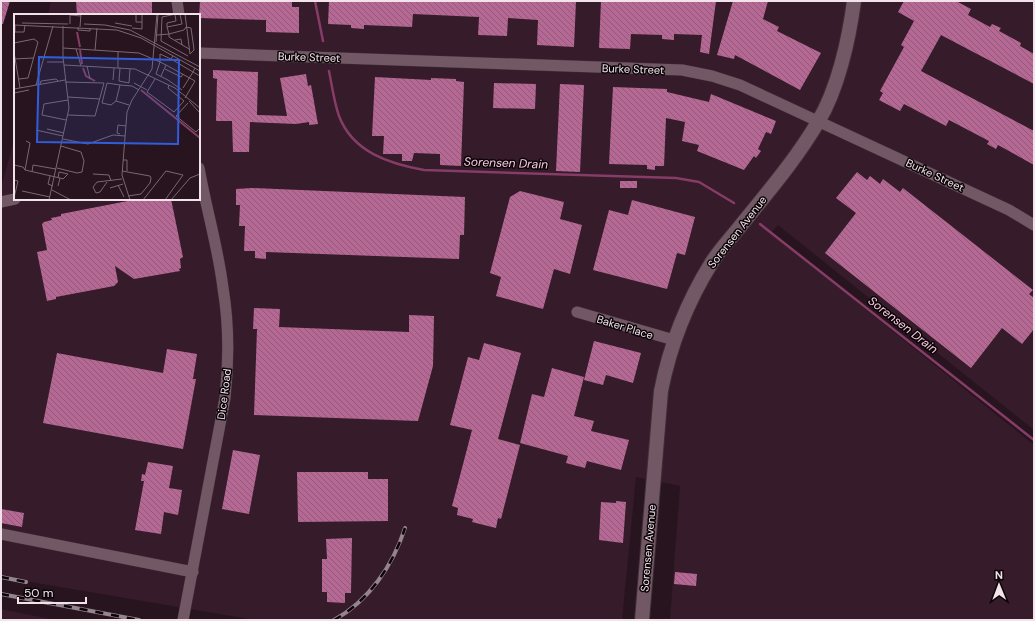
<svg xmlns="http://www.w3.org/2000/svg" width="1035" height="621" font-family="'DM Sans',sans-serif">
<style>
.built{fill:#361b2a}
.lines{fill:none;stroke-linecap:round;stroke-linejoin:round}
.stream{stroke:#853c66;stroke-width:2.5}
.building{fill:url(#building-back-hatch)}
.minor-casing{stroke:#3d2f36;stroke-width:12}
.tertiary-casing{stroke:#3d2f36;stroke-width:16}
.minor{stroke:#725865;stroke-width:11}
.tertiary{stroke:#725865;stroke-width:14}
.rail-casing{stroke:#95838d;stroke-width:4}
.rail{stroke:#0b0407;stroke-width:2.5;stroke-dasharray:8;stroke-linecap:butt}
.labels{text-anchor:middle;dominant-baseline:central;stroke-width:3;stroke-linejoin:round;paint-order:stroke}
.street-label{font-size:11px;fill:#f2e3eb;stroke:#0b0407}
.water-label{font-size:12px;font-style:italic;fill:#f9cde3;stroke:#0b0407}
.inset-river{fill:none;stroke:#853c66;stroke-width:2}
.inset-road{fill:none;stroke:#796771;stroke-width:1}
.view{fill:#325dda;fill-opacity:0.15;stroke:#325dda;stroke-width:2}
.inset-edge{fill:none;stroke:#f2e3eb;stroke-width:2}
</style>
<defs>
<pattern id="building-back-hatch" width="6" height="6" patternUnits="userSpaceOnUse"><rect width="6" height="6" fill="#b56893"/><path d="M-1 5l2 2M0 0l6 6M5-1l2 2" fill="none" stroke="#8f5b78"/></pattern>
</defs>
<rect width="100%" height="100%" fill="#28141f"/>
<!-- built -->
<path class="built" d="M51,1H1034V430L778,225L771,233L1034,445V620H670L680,486L636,477L622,620H255L1,577V188L15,136V199H199V15H48Z
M1,609L55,620H1Z"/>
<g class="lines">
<!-- stream -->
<path class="stream" d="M315,1L323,41
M329,71C332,86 334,102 339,116C353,153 391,164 424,170L676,178L699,182L734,203
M760,224L1034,440"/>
</g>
<!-- building -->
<path class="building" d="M1,1H10L3,24H1Z
M76,1H152V15H77Z
M200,1H292V7H299V33L266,32V20L199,18Z
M329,1H576L574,47L537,45L538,20L508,18L507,36L478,35L479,17L413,14L412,27L364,25V29L351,28V25L328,24Z
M601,1H716L709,54L700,52L702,35L674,34V40L662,39V35L631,34L630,49L599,48Z
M733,1H768L763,19L779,27L777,31L821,53L800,90L735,55L734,59L717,55Z
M904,1H956L971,9L968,15L990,27L992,24L1001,28L999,31L1021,43L1020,46L1034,54V84L941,35L921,71L1034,131V165L998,145L996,149L987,144L989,141L949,120L946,126L904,104L900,111L879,100L883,93L880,91L904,47L901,45L914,21L898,12Z
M213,70L258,72L257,115L287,116L280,78L306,74L308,86L311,85L318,124L309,125V122L296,124L250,122L249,152H233L232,121H216L217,79L213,78Z
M375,77L431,80V78L456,79V81L464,82L461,166L440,165V154L414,153L412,161H402V154H383L384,136H372Z
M494,83L536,84L535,109L493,108Z
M560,84L584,85L580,172L556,171Z
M613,87L667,89V92L709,102L711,94L776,121L771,134L766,132L758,149L761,151L756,158L754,156L744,170L697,151L699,145L682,141L685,122L666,118L664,166H655V170L647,169V165L609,164Z
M857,172L867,180L870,176L880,184L883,179L900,192L903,188L1033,290L1029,294L1034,298V329L1022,344L1002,328L971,368L825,253L856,213L836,198Z
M620,181H637V188H620Z
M252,188L465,197L464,235H460L459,259L266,252V259L255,258V251H244L245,226H239L240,205H236V189Z
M520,191L564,202L560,219L582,225L570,274L554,269L543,309L496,296L501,277L490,273L510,197Z
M138,199H171L183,257L180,259L181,268L179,269L180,271L134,279L115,266L118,282L114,286L56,297V299L47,301L37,252L47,250L42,224L44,222L52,220L51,218L61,216V214Z
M632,200L695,217L685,255L677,253L667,289L593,270L609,210L628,215Z
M254,308L280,309L279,327L409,332V315L434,316L433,366L418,421L254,415L257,329H253Z
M594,341L641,353L633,383L606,375L603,385L584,380Z
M484,343L521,353L498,439L520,445L501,519L498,518L496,528L472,522L473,519L457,515L458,508L452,506L472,430L450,425L468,357L479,360Z
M167,349L197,354L193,379H196L183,449L43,423L57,353L163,373Z
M552,368L584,377L574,416L594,421L591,431L629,440L621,470L587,461L585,468L566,463L568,456L520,443L532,394L544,397Z
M233,450L260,455L249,514L222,509Z
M148,462L173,466L169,488L182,490L178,515L164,512L161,534L135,530L144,481H141L142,474L145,475Z
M297,472H368V479H388V521L298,522Z
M616,501L626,502L623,543L599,540L601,502L616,503Z
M1,509L24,513L22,527L1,523Z
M352,538L351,593H345V603L327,602V592H322V559H327L326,539Z
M675,572L697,574L696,586L674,584Z"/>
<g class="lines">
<defs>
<path id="minor" d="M177,1L179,15
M199,53L682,70L712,76L740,85L1009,210L1034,225
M1,202L15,199
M577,312L674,340
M1,534L193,572
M183,620L225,398C229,361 229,324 223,288C218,247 206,208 199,168"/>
<path id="tertiary" d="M642,620L661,391C670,345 687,302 712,262C719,251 729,240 738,229C766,194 795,161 818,122C838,89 849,39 854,1"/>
</defs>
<!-- minor casing -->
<use href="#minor" class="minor-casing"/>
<!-- tertiary casing -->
<use href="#tertiary" class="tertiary-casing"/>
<!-- minor -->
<use href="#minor" class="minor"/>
<!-- tertiary -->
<use href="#tertiary" class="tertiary"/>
<defs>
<path id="rail" d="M1,577L26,582
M1,594L139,620
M334,620C369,601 393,565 405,528"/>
</defs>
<!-- rail casing -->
<use href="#rail" class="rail-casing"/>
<!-- rail -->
<use href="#rail" class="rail"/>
</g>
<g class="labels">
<!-- street labels -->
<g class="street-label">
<text transform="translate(309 57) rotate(2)">Burke Street</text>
<text transform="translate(633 69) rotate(2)">Burke Street</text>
<text transform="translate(935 175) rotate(25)">Burke Street</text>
<text transform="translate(737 232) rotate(-52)">Sorensen Avenue</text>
<text transform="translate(625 327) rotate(17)">Baker Place</text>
<text transform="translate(224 394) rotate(-83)">Dice Road</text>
<text transform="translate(648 548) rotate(-85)">Sorensen Avenue</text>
</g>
<!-- water labels -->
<g class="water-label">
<text transform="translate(506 163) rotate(2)">Sorensen Drain</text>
<text transform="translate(903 325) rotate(38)">Sorensen Drain</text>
</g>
</g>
<!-- overview -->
<g transform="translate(14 14)">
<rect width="186" height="186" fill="#28141f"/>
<path class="inset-river" d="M63,18L66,33M66,36L68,50M69,54L72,62L81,67M127,76L186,124"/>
<path class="inset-road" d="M111,0H143M162,0L148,3L147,27L174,42M166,0L168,10L153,13L155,20L170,16L172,13M171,0L176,40M122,1V8H128M8,9L54,10M101,9L118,12M56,10V1L67,2M70,10L91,11L116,16L186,53M0,11L103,16L127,24L186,57M1,11V18H10L11,11M64,13V16L76,17V14M66,13L67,0M153,13V9L162,7L161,1M172,13L177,14L179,28L180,36L176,40M118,14L128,15V1M143,21L155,20V23L175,35M161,26L167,25L168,31M142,28L144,0M0,29L20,25L24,28L14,64L5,65M49,34L125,39L146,48L142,60L154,66M62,35L67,52M81,36L83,14M0,38L6,74M0,45L19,44M157,45L179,58L181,54M33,48H49M50,51L121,55L161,74L186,94M152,51L146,48V40L157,45L159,42M73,52L76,65M104,54V37M106,54L105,67L115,69L116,55M151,55L167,63L169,60M147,62L152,51L181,67L171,84M141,65L133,78L160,98L170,87L154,74L155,71M99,66L100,54M154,66L168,76M51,68L90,69L81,102L54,101M120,69L133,76M26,70L27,67L42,65L44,67M22,71L39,12M106,71L93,69L88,89L97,91L102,87L106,71L118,72L125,76M169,74L179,58L186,62M0,75L51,66M0,79L15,76M54,83L86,85M102,87L115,91M175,87L186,99M174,89L162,102L182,118L186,114M52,106L28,101L30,90L54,86M33,115L50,119M22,116L49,122M106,120L103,119L104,111L112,112M49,125L74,130L99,121L111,122M109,146H113V157M0,151L9,153L11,156L46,164L44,172M43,154L63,159L68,158L70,147L67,138L47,132M11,156L16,129L12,127M108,157L136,162L137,164L136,169L127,180L114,182M18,158L19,151L42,155M79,160L95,161L97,167M36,162L34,170L39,172M44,164L45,158L54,160L49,165L46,164M0,166L4,167L0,184M104,171L110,183M96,174L109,170M38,176L57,186M8,177L36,183M82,179L79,173L83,168L108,165M82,179L86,178L93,168M35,186L55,94L49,43V12M116,186L108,161L113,98L118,86L138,55L143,0M129,186L152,157L169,161L151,186M157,186L176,164L186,160"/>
<path class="view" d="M25,43L165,46L164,130L23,128Z"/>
<rect width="186" height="186" class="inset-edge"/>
</g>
<!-- border -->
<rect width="1035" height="621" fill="none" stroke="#f2e3eb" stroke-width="4"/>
<!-- north arrow -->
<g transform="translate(999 585) rotate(359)" stroke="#0b0407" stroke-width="3" paint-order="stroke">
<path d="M0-3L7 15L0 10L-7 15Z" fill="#f2e3eb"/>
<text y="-6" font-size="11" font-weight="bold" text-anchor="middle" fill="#f2e3eb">N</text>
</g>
<!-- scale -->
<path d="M18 597v6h68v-6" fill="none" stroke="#f2e3eb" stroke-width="2"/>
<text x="24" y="597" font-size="12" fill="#f2e3eb" stroke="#0b0407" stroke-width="3" paint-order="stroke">50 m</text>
</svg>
